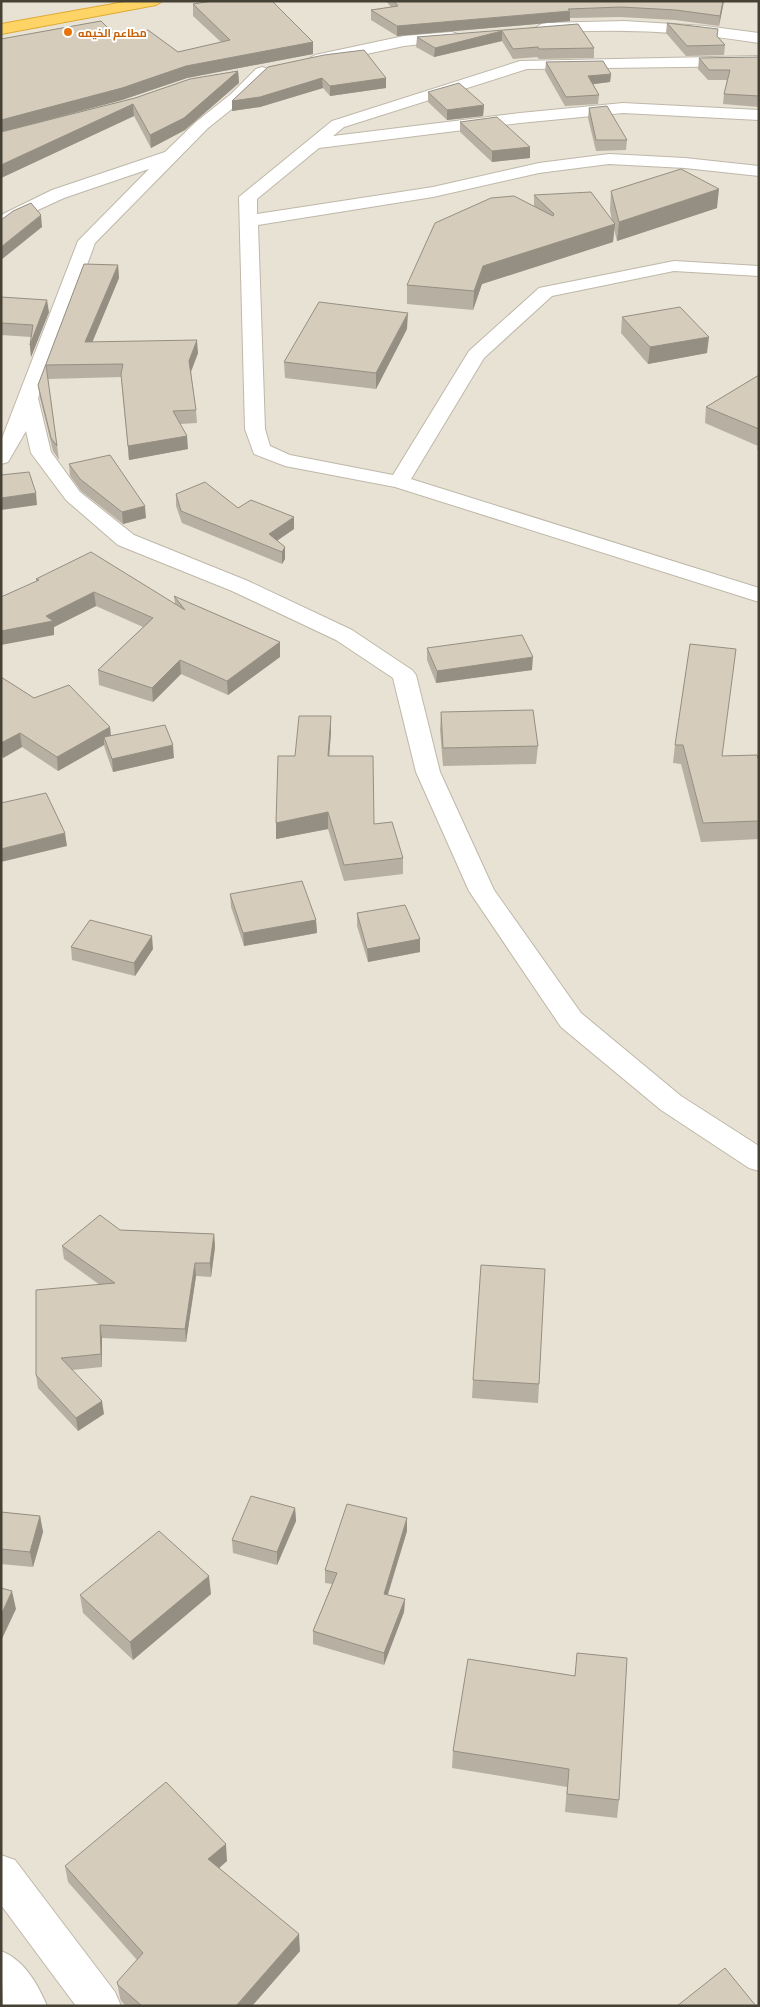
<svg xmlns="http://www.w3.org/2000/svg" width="760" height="2007" font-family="Commissioner,Cairo,sans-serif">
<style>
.residential{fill:#e7e2d4}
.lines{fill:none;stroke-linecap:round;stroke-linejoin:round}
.minor-casing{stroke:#bfb8a9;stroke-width:2}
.highway-casing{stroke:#dfaa34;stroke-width:2}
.minor{fill:#fff;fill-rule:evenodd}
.highway{fill:#ffd466;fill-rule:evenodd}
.wall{fill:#b7afa1}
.shaded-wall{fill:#958f83}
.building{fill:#d5ccbb;stroke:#958f83}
.food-dot{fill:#e8710a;stroke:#fff;stroke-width:2}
.labels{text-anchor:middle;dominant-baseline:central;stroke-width:4;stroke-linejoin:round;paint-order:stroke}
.far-food-label{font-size:11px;font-weight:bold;fill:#c56008;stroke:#fff;text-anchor:start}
</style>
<rect width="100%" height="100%" fill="#f3f0e6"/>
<!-- residential -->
<path class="residential" d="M1,1H759V2006H1Z"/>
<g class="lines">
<defs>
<path id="minor" d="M624,21L705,26L759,33V43C687,31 616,28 543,33L535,28L543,23Z
M452,32L457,34L460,37L457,40L404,46L315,65L307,60L315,55L404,36Z
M759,56V66L527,69L344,127L333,136L520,113L623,103L759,110V120L623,113L520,123L319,148L257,199V214L433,187L539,163L609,154L685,158L759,166V176L685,168L609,164L539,173L433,197L258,225L265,429L270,446L290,455L393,475L469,351L539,288L674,261L759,266V276L674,271L552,296L484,358L411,479L759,588V602L395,487L285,466L254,454L245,429L239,197L332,121L520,61Z
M262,67L268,69L270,72L268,75L243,100L208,128L95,243L38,398L51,452L80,492L134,535L248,581L352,630L412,670L416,675L440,772L494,890L581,1013L681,1096L759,1146V1171L749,1168L661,1110L561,1027L469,891L416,772L393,678L336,640L232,591L118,545L66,500L31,453L26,431L8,462L1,464V441L78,241L149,169L64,198L1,227V215L52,190L165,152L196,122L231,94L256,69Z
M1,1855L15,1860L115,1992L121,2006H76L1,1905Z
M1,1951C23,1959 38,1984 47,2006H3Z"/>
<path id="highway" d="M130,1H163L156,5L1,34V24Z"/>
</defs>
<!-- minor casing -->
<use href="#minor" class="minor-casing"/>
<!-- highway casing -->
<use href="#highway" class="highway-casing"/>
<!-- minor -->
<use href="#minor" class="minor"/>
<!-- highway -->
<use href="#highway" class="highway"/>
</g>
<!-- wall -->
<path class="wall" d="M212,1H272L313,42V54L187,78L122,100L34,124L135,98L190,79L238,71L239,83L185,130L151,148L134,116L1,178V39L101,21L117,37L148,30L178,52L221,42L193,16V4Z
M386,1H724L719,26L675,20L620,17L570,18V21L397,36L371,20V10L391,7Z
M667,23L718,29L717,36L725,45L724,55L686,56L666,33Z
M578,24L594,48V58L539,59L537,57L513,59L502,41L434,57L416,47L417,37Z
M759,57V107L723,104L724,94L727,80H708L698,69L699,58Z
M546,62L611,74L610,82L593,84L599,95L598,104L565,106L545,71Z
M268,67L386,78V88L330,96L323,88L260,107L232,111V101Z
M428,92L484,105L483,116L447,120L428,102Z
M589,108L627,140L626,150L596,151L588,118Z
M460,122L530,158L492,162L460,132Z
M611,191L717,208L617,241L614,229L613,242L482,284L473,310L407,304V285L534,206V195L612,221L610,210Z
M84,264L118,265L119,278L92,342L198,353L191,372L196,410L197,423L180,424L188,449L129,460L121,377L48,379L59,460L53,451L40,398L38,385Z
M1,297L49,312L31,357L30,345L31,337L1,335Z
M622,317L707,353L648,364L621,333Z
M407,329L376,389L285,378L284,362Z
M759,375V450L757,449L758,446L705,423L706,407Z
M69,464L146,518L123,524L81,491L70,476Z
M176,494L238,508L294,529L277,541L285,547V559L282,564L182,523L176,506Z
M36,579L175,604L174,596L280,642V657L228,695L181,674L153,702L99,685L98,670L143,627L96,606L54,627V635Z
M690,644L722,756L759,761V839L701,842L681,764L673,763L675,745Z
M427,648L532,670L436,683L427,660Z
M1,677L34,698L110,727L111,735L174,758L113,772L105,749L104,745L58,771L22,747L3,758L1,757Z
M441,712L538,746L536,764L443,766L440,730Z
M331,716V732L329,756L374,824L403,858V874L344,881L328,829L276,839V823L295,756Z
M230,894L316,920L317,933L244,946L231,907Z
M357,913L420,952L368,962L357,926Z
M71,947L153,949L135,976L72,960Z
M120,1230L214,1234L215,1247L211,1277L196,1276L186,1342L102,1338V1367L72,1370L104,1414L78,1431L38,1388L36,1375L100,1285L64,1259L62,1246Z
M473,1380L539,1384L538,1403L472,1398Z
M295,1508L296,1521L277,1565L233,1553L232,1540Z
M1,1512L40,1516L43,1532L33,1567L1,1564Z
M407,1518V1531L388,1595L405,1599L404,1612L384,1665L313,1644V1631L332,1584L325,1583V1570Z
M211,1594L133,1660L83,1613L80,1595Z
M577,1653L619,1800L617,1818L565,1812L567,1787L452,1768L453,1751L575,1675Z
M227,1861L219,1868L300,1951L252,2006H126L121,2001L120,1998L117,1982L137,1960L68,1882L65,1866Z"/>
<!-- shaded-wall -->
<path class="shaded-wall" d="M723,1H724L719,26L720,16Z
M570,11V21L397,36V26Z
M502,31V41L434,57L435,48Z
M313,42V54L187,78L122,100L1,132V120L186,66Z
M238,71L239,83L185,130L151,148L150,135Z
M611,74L610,82L587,85L588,76Z
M322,78L323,88L260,107L232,111V101Z
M386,78V88L330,96V86Z
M133,104L134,116L1,178V165Z
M484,105L483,116L447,120V110Z
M530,147V158L492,162V151Z
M719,189L717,208L617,241L619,222Z
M41,215L42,227L1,260V247Z
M615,224L613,242L482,284L473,310L474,291L483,266Z
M118,265L119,278L87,355L85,342Z
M47,300L49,312L31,357L30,345Z
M408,313L407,329L376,389V373Z
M709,337L707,353L648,364L650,347Z
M197,340L198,353L190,374L189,361Z
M187,436L188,449L129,460L128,446Z
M36,493L37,505L1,510V498Z
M145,506L146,518L123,524L122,512Z
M294,517V529L269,546V534Z
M285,547V559L282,564V552Z
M94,592L96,606L54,627V635L1,645V631L46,616Z
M280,642V657L228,695L227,681Z
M533,657L532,670L436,683L437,671Z
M180,660L181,674L153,702L152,688Z
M331,716V732L328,772V756Z
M110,727L111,741L104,737V745L58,771L57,757Z
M20,733L22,747L3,758L1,743Z
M173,745L174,758L113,772L112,759Z
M328,812V829L276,839V823Z
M65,833L67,846L1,862V849Z
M316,920L317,933L244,946L243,933Z
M152,936L153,949L135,976L134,963Z
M420,939V952L368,962L367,949Z
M214,1234L215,1247L211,1277L210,1263Z
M195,1263L196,1276L186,1342L185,1329Z
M100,1325L102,1338V1367L101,1354Z
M102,1401L104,1414L78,1431L76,1418Z
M295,1508L296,1521L277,1565V1552Z
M40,1516L43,1532L33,1567L30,1552Z
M407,1518V1531L384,1606V1594Z
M209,1576L211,1594L133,1660L130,1642Z
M12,1591L16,1609L1,1641V1615Z
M405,1599L404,1612L384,1665V1653Z
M226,1844L227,1861L210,1876L208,1859Z
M299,1934L300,1951L252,2006H236Z"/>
<!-- building -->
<path class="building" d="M212,1H272L313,42L186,66L122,88L1,120V39L101,21L117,37L148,30L178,52L230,40L193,4Z
M394,1H723L720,16L676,10L621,7L568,9L570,11L397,26L371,10L398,6Z
M667,23L718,29L717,36L725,45L687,46Z
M578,24L594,48L539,49L538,47L513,49L502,31L435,48L417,37Z
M364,50L386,78L330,86L322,78L260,97L232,101L268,67L324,55Z
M759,57V96L724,94L730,70H709L699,58Z
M603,61L611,74L588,76L599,95L566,97L546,62Z
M238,71L184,118L150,135L133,104L1,165V132L135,98L190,79Z
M459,83L484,105L447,110L428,92Z
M607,106L627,140H596L589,108Z
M497,117L530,147L492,151L460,122Z
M681,169L719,189L619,222L611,191Z
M591,192L615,224L483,266L474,291L407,285L435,223L491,198L514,196L553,216L554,214L534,195Z
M31,203L41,215L1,247V220L13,211Z
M84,264L118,265L85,342L197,340L189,361L196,410L173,411L187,436L128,446L121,374L123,364L46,365L57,446L51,438L38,385Z
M1,297L47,300L30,345L33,325L1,323Z
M319,302L408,313L376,373L284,362Z
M680,307L709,337L650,347L622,317Z
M759,375V429L706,407Z
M110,455L145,506L122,512L80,479L69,464Z
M29,472L36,493L1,498V475Z
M205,482L238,508L251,500L294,517L269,534L285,547L282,552L181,511L176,494Z
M91,552L185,610L174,596L280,642L227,681L180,660L152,688L98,670L153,618L94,592L46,616L53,621L1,631V597L39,580L36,579Z
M522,635L533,657L437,671L427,648Z
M690,644L736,649L722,756L757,755L759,761V821L703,823L683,745H675Z
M1,677L34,698L69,685L110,727L57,757L20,733L1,743Z
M533,710L538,746L443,748L441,712Z
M299,716H331L328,756H373L374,824L392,822L403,858L344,865L328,812L276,823L278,756H295Z
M165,725L173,745L112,759L104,737Z
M46,793L65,833L1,849V803Z
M302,881L316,920L243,933L230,894Z
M405,905L420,939L367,949L357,913Z
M90,920L152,936L134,963L71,947Z
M100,1215L120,1230L214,1234L210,1263H195L185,1329L100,1325L101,1354L61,1358L102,1401L76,1418L36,1375V1290L115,1283L62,1246Z
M481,1265L545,1269L539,1384L473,1380Z
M251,1496L295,1508L277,1552L232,1540Z
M347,1504L407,1518L384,1594L405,1599L384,1653L313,1631L337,1573L325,1570Z
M1,1512L40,1516L30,1552L1,1549Z
M159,1531L209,1576L130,1642L80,1595Z
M1,1588L12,1591L1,1615Z
M577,1653L627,1658L619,1800L567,1794L569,1769L453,1751L468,1659L575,1676Z
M166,1782L226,1844L208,1859L299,1934L236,2006H142L118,1985L117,1982L143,1953L65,1866Z
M725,1968L756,2006H677Z"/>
<!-- markers -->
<circle class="food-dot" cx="68" cy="32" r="5"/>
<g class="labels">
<!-- far-food labels -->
<g class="far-food-label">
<text x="78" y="32">مطاعم الخيمه</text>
</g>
</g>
<!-- border -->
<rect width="760" height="2007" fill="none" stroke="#464135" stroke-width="5"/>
</svg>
